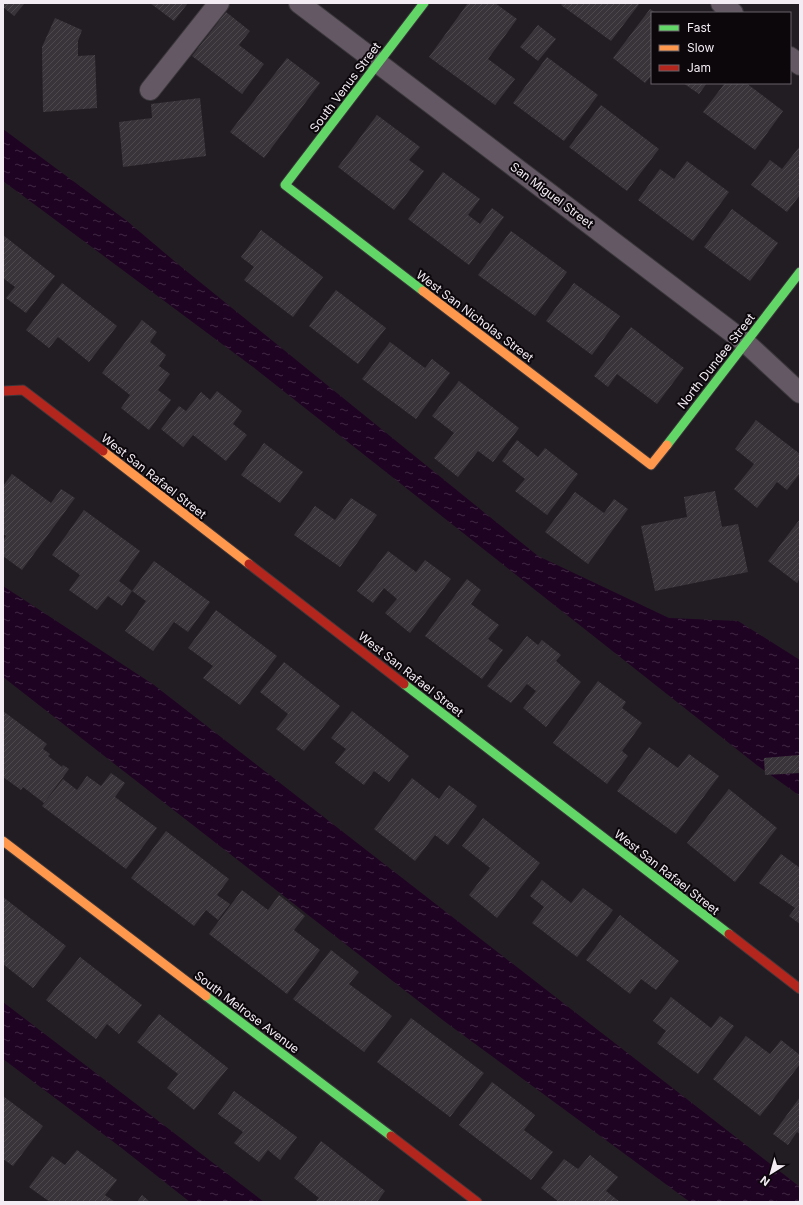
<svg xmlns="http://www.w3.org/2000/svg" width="803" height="1205" font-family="Inter,sans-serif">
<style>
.water{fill:url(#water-ripples)}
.building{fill:url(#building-hatch)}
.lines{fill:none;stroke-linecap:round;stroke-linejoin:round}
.street-casing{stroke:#3a373b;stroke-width:22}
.fast-casing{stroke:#3a373b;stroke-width:11}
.slow-casing{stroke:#3a373b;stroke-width:11}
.jam-casing{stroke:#3a373b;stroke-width:11}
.street{stroke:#635864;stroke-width:20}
.fast{stroke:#63d668;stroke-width:9}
.slow{stroke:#ff974d;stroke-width:9}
.jam{stroke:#b3261e;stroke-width:9}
.labels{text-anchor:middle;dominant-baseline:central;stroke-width:4;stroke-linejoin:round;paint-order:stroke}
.street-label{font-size:12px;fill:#f3ecf3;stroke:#0b070b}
</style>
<defs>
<pattern id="water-ripples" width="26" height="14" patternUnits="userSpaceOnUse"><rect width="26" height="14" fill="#1f0323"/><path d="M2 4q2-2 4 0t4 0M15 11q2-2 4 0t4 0" fill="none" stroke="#402843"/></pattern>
<pattern id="building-hatch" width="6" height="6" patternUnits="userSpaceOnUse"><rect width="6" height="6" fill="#393439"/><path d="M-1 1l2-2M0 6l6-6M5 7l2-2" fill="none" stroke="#4c484c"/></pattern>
</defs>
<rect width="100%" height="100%" fill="#221d23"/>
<!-- water -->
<path class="water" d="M3,129L127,221L179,265L538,556L669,618L738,621L800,660V796L758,766L253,367L3,181Z
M3,586L154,685L800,1187V1202H690L444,1021L3,677Z
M3,1002L264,1202H190L119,1146L3,1059Z"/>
<!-- building -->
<path class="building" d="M3,3H25L14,16L3,7Z
M150,3H188L174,21Z
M468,3H495L517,19L488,59L515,79L495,105L429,57Z
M563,3H640L611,41L561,5Z
M650,9L656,13H652V75L645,83L613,58Z
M226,12L250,31L239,45L264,64L242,94L192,56Z
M55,18L82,30L78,41V56L95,55L97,108L43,112L42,47Z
M538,25L556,39L538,61L520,47Z
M547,57L598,95L564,141L513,103Z
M287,58L320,83L264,158L230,132Z
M683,83H707L699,94Z
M725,83H746L783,111L755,150L703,112Z
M200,98L206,156L123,167L119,122L152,118L151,104Z
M601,105L659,149L627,191L569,147Z
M377,115L420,147L409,160L424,171L394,210L338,167Z
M800,146V195L787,212L751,185L770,160L782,169Z
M687,161L729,192L693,241L638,200L660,169L674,179Z
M443,172L480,199L468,215L480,224L492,208L504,217L469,265L408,219Z
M732,209L778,243L750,281L704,247Z
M261,230L323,277L293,317L244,280L254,267L241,257Z
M511,231L567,272L535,316L478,275Z
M3,235L55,276L26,313L6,298L15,287L3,278Z
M62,283L117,326L89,362L58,337L49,348L26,330Z
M574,283L620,316L592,355L546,321Z
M336,290L386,328L358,364L309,326Z
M142,320L157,332L150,342L166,355L159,366L170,374L158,390L171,400L149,430L121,408L130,395L102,373Z
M631,327L684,368L657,404L617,374L608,387L594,376Z
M390,342L425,368L432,359L450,373L416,419L362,379Z
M459,381L519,428L493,462L478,451L458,477L434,458L454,433L432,416Z
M217,391L242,411L233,424L247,435L226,461L193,435L183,447L161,429L179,406L186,411L201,392L210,400Z
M756,420L800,454V473L787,490L777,482L757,508L734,489L754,464L735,449Z
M517,440L538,457L545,448L578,474L547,515L515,491L525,479L502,461Z
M264,443L303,472L280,503L241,475Z
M12,474L51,503L61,489L75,498L22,570L3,556V541L6,536L3,534V486Z
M715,491L722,527L738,524L748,572L655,591L641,526L687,517L684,497Z
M575,492L604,513L614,499L628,509L588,564L545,532Z
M351,498L377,515L340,567L294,535L315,506L335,520Z
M84,510L140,551L119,581L132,591L122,606L108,596L97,610L69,590L80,575L52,555Z
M800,519V578L797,583L768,561Z
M388,551L416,572L425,560L451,579L410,633L385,613L397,599L384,588L373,603L357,591Z
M154,561L210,602L188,632L174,622L153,651L125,631L146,601L132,591Z
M467,579L481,590L471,604L499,625L488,639L503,650L482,679L425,636Z
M216,610L277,656L240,705L203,678L213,666L188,648Z
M527,636L538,645L542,640L561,655L556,661L581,682L546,727L523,708L536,691L527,684L511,703L487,686Z
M284,662L340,706L304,751L276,729L288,714L260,692Z
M598,681L626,702L622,708L642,723L622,751L628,756L607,784L553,743Z
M3,711L47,744L43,749L50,754L48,756L62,767L63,765L69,769L44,803L23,787L21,790L3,777Z
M352,711L409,756L389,782L374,771L364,785L335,763L346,749L331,738Z
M649,747L678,768L689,754L719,776L676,834L617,791Z
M799,755L800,773L765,775L764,758Z
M111,773L125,783L115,797L157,828L126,869L42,806L63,779L77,790L87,776L101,786Z
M412,778L439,799L449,785L477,806L448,845L435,835L415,861L374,829Z
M729,789L777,828L735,882L687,843Z
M483,818L540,863L497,918L469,895L490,868L462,846Z
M166,831L229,879L217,895L230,904L218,920L206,910L194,926L131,878Z
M781,854L800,868V924L789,916L795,908L759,883Z
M542,880L571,903L583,888L613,910L577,957L532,923L544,907L530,896Z
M242,890L268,910L279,895L305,916L294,930L320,950L287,994L209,934Z
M3,897L66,946L33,988L3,964Z
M620,915L679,961L656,990L641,979L630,994L586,960Z
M331,950L359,972L349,984L392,1016L364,1052L293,999Z
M80,957L142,1005L119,1034L107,1024L96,1039L46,1000Z
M671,997L711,1028L720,1016L734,1026L698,1074L657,1043L666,1031L653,1021Z
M159,1014L228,1068L194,1110L167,1088L178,1074L137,1042Z
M411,1018L484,1073L450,1117L377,1062Z
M746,1036L770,1054L781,1040L800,1055V1064L760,1116L713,1079Z
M492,1082L535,1115L524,1130L553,1152L531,1180L459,1125Z
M234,1091L297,1137L280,1160L268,1150L259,1162L234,1143L243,1132L218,1114Z
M3,1096L43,1126L13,1166L3,1159Z
M800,1097V1134L797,1132L788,1145L773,1134Z
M321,1141L385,1191L377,1202H315L319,1198L294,1178Z
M77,1150L117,1180L105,1195L115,1202H50L29,1187L52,1156L65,1165Z
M590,1155L618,1177L606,1191L620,1202H559L541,1188L564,1159L578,1169Z
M142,1195L150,1202H137Z"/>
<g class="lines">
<defs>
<path id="street" d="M299,3L746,343L800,393
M721,3L733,13
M790,57L800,65
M150,90L219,3"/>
<path id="fast" d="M423,291L285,185L424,3
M667,445L800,272
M404,684L729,934
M206,996L391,1136"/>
<path id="slow" d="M423,291L651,465L667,445
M103,451L249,564
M3,841L206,996"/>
<path id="jam" d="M3,391L23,390L103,451
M249,564L404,684
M729,934L800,989
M391,1136L477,1202"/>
</defs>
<!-- street casing -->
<use href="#street" class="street-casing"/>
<!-- fast casing -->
<use href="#fast" class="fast-casing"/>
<!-- slow casing -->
<use href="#slow" class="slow-casing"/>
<!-- jam casing -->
<use href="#jam" class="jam-casing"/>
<!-- street -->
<use href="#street" class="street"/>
<!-- fast -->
<use href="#fast" class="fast"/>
<!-- slow -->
<use href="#slow" class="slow"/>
<!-- jam -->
<use href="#jam" class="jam"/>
</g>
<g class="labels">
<!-- street labels -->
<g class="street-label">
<text transform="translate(345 87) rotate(-53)">South Venus Street</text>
<text transform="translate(552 195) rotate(37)">San Miguel Street</text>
<text transform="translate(475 316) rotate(37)">West San Nicholas Street</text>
<text transform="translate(716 361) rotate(-52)">North Dundee Street</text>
<text transform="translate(154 476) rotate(38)">West San Rafael Street</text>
<text transform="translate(411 674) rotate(38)">West San Rafael Street</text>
<text transform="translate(667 872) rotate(38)">West San Rafael Street</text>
<text transform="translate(247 1012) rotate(37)">South Melrose Avenue</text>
</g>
</g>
<!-- border -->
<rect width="803" height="1205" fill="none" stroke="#f3ecf3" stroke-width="8"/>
<!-- legend -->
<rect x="651" y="12" width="140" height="72" fill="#0b070b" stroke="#686368"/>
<rect x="659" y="25" width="20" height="6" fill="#63d668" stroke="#686368"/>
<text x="687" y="32" font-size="12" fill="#f3ecf3">Fast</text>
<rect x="659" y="45" width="20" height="6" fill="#ff974d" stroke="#686368"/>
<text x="687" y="52" font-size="12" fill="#f3ecf3">Slow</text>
<rect x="659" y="65" width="20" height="6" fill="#b3261e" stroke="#686368"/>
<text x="687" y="72" font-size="12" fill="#f3ecf3">Jam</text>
<!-- north arrow -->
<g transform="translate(771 1173) rotate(217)" stroke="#0b070b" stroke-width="3" paint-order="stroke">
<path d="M0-3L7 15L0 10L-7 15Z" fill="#f3ecf3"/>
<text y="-6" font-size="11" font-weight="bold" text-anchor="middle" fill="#f3ecf3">N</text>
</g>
</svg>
